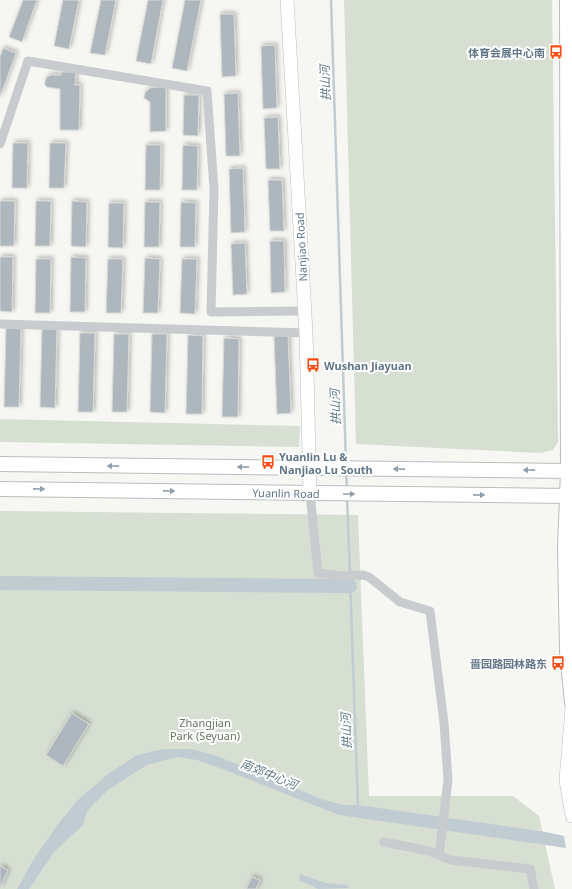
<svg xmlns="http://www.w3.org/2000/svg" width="572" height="889" font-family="'Noto Sans','Noto Sans SC',sans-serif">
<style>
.green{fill:#d7dfd3}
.water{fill:#c1ccd2}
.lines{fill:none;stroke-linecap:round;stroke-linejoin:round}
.stream{stroke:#c1ccd2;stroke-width:2.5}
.river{stroke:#c1ccd2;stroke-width:14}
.building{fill:#aeb7bd;stroke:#d8d8d5;filter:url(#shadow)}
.secondary-casing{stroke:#babfc4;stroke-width:14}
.primary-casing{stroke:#b9bdc1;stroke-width:16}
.street{stroke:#c8cccf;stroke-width:9}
.secondary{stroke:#fff;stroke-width:13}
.primary{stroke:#fff;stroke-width:14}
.oneway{fill:#919fab}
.labels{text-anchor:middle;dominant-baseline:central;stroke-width:4;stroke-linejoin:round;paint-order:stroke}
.poi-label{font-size:11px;font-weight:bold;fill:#627687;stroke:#fff;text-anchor:end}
.street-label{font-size:11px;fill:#627687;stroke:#fff}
.park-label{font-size:11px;fill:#63785e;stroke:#fff}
.water-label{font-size:12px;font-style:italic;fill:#5e7883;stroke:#fff}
</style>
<defs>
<filter id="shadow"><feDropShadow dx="2" dy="-2" stdDeviation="2" flood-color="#0004"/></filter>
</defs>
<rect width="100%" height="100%" fill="#f6f7f2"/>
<!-- green -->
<path class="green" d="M344,0H552L558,442L553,450L541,453L356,444Z
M0,419L300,426L299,447L0,442Z
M0,511L358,515L369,796H513L539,816L555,889H0Z"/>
<!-- water -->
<path class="water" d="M164,749H192L217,756L324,800L343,805H358L546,832L564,836L566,848L339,815L217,767L197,760L177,757L147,765L109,789L88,810L82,826L54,852L29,889H17L33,860L61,820L80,798L108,774L137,755Z
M300,874L326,883L348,885L349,888L318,889L299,880Z"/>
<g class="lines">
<!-- stream -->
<path class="stream" d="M331,0L346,463
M346,472L347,489
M347,498L350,573
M350,578L358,807"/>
<!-- river -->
<path class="river" d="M0,583L350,586"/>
</g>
<!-- building -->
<path class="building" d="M23,0H37L22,42L9,37Z
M63,0H79L69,49L54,46Z
M101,0H116L105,55L90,53Z
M148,0H163L151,64L136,61Z
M185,0H201L187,71L172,68Z
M220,14H234L236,76L222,77Z
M275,45L277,108L263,109L261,46Z
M3,48L16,53L0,97V57Z
M61,72H76L75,85H80L79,130H60V89L47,87L45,85V81L47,77L51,75H61Z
M159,87L166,88V131L150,132V102L144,98L145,93L150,88Z
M238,93L240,156H226L224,94Z
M184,95H199L198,136L183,135Z
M278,117L280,169H266L264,118Z
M13,143H28L27,188H12Z
M50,143H66L64,188H49Z
M146,145H161L160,190H145Z
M183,145L198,146L197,190H182Z
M243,168L245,232L231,233L229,169Z
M268,180H282L284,231H270Z
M0,201H15L14,246H0Z
M36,201H51L50,246H35Z
M72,201L87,202L86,247L71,246Z
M145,202H160L159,247H144Z
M181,202L196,203L195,247H180Z
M109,203H124L123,248L108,247Z
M270,241H284L285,292L271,293Z
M245,243L247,294L233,295L231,244Z
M0,257H13L12,312L0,311Z
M71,257L86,258L85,312H70Z
M145,258L160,259L158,313H143Z
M36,259H51L50,313H35Z
M108,259H123L121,313H106Z
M182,259H197L195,314L180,313Z
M6,328L21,329L19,407H4Z
M42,329H57L55,408L40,407Z
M80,333H95L93,412H78Z
M114,334H129L127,412H112Z
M152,334H167L165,413L150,412Z
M188,335L203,336L202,414H186Z
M288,335L291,413L277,414L274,336Z
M224,338L239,339L238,417H222Z
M72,713L89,724L63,766L46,755Z
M0,866L8,870L0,888Z
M252,877L260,880L256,889H246Z"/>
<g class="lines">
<defs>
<path id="secondary" d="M287,0L306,333L310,493
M572,708L566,780L572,816"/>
<path id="primary" d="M567,0L568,471L565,549L567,651L572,703
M0,464L568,471
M0,489L568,496"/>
</defs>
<!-- secondary casing -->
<use href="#secondary" class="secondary-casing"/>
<!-- primary casing -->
<use href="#primary" class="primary-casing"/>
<!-- street -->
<path class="street" d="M0,144L28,61L207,91L214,189L211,312L304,311
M0,324L306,333
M310,493L318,573L343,576L363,575L369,577L400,602L430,611L444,723L448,780L439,855
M384,842L429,851L451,860L530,869L534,889"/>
<!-- secondary -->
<use href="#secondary" class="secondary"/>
<!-- primary -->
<use href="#primary" class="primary"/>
</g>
<!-- one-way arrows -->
<defs><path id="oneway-solid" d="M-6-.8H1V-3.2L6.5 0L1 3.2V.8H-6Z"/></defs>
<g class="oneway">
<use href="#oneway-solid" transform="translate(113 466) rotate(-179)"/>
<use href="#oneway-solid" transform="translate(243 467) rotate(-179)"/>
<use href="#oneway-solid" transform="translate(399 469) rotate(-179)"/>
<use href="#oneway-solid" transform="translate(529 470) rotate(-179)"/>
<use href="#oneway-solid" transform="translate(39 489) rotate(1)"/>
<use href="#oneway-solid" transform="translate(169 491) rotate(1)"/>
<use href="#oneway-solid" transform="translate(349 494)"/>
<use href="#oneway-solid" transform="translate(479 495) rotate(1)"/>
</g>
<!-- icons -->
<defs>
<symbol id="bus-bare" viewBox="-9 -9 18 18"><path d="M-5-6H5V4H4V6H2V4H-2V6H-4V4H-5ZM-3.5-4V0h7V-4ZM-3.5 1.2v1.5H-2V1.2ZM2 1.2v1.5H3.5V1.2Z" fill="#f44d15" stroke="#fff" stroke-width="2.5" paint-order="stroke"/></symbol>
</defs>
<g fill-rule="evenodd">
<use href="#bus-bare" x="546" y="42" width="20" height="20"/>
<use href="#bus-bare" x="303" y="355" width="20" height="20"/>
<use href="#bus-bare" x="258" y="452" width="20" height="20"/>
<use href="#bus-bare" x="548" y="653" width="20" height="20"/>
</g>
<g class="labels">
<!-- poi labels -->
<g class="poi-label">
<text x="545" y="52">体育会展中心南</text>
<text x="324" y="365" text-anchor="start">Wushan Jiayuan</text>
<text x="279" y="456" text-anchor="start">Yuanlin Lu &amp;<tspan x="279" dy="13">Nanjiao Lu South</tspan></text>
<text x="547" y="663">啬园路园林路东</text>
</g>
<!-- street labels -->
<g class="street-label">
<text transform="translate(301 247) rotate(-93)">Nanjiao Road</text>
<text transform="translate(286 493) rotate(1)">Yuanlin Road</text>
</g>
<!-- park labels -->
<g class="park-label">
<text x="205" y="722">Zhangjian<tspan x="205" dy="13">Park (Seyuan)</tspan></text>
</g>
<!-- water labels -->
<g class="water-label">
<text transform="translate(325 83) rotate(-92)">拱山河</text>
<text transform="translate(335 407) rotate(-92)">拱山河</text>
<text transform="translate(346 731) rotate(-92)">拱山河</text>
<text transform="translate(269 774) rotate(22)">南郊中心河</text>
</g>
</g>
</svg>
